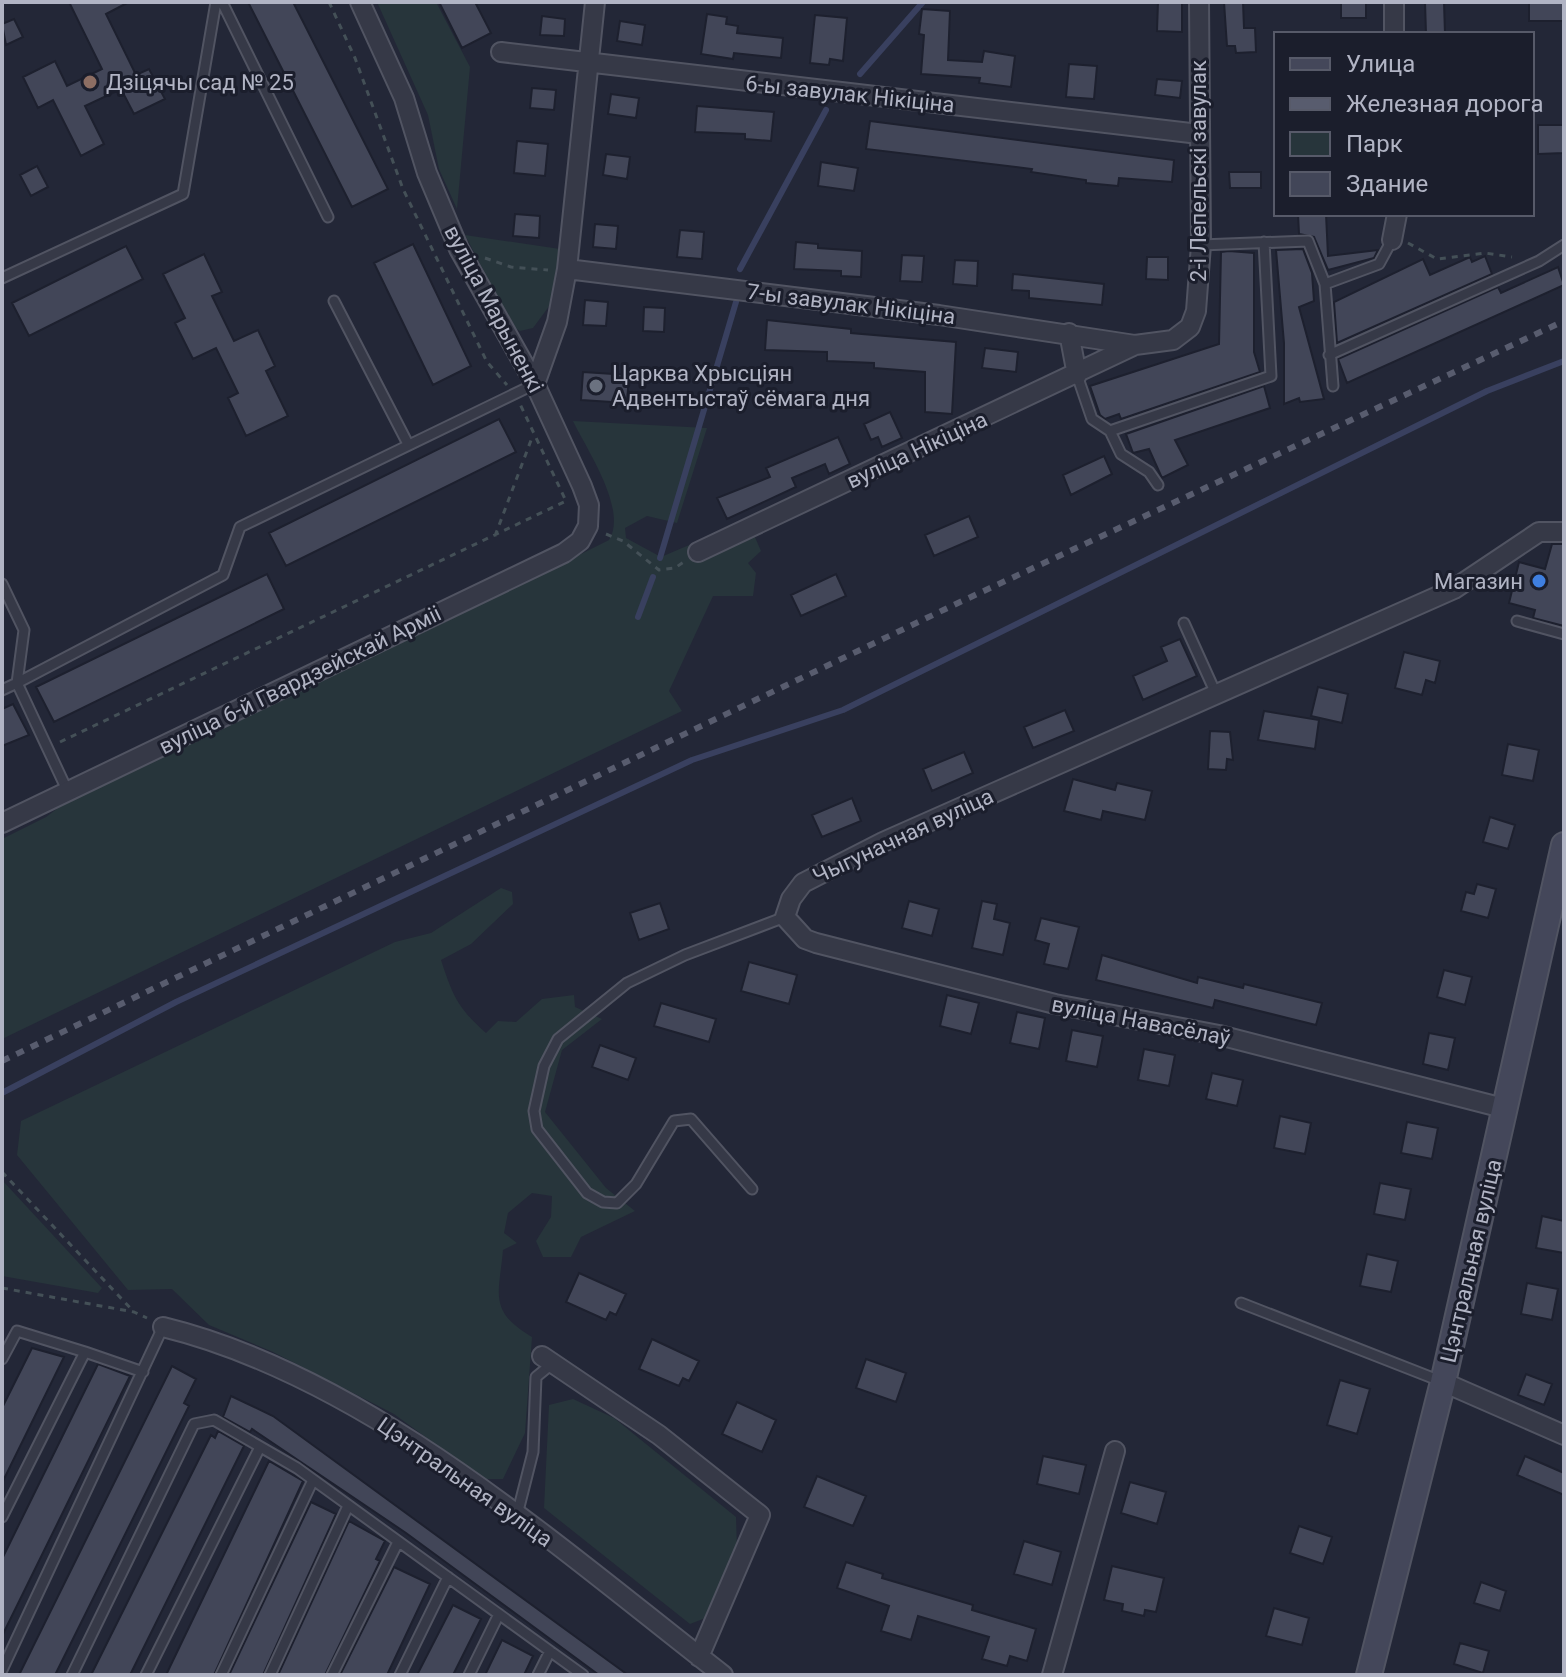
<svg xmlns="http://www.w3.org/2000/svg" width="1566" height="1677" font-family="Roboto,sans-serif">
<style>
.green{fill:#27353b}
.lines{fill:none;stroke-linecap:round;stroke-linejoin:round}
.stream{stroke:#39405f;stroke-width:6}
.building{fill:#424658;stroke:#1d202e;stroke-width:2}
.lane-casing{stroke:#515462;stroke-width:13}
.street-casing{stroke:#515462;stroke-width:22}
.secondary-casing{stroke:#515462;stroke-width:28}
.path{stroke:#445057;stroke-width:3;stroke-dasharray:6 6;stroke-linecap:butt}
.lane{stroke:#363947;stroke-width:9}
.street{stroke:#363947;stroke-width:18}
.secondary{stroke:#44475a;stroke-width:24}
.rail{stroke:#585c6e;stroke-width:6;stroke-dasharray:8 8;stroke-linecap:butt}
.education-dot{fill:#8d6e63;stroke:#1b1e2c;stroke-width:3}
.worship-dot{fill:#6b7280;stroke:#1b1e2c;stroke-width:3}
.shop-dot{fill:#3f7fe0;stroke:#1b1e2c;stroke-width:3}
.labels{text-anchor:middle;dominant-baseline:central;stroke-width:6;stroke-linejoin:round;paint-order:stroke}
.poi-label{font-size:22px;fill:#b1b4c4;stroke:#1b1e2c;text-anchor:start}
.street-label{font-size:22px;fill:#b1b4c4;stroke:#1b1e2c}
</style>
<rect width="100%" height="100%" fill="#232737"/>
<!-- green -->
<path class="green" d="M377,2H436L470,67L457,209L439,169L428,115Z
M465,235L560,249L550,305L533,328L520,331L513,327Z
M573,421L707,428L677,523L647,516L625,528L626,538L661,557L722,531L754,535L761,551L748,563L756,573L753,596H713L669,691L682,711L2,1039V839L46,817L78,793L439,625L609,540C628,510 587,450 573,421Z
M501,888L512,892L513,904L471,944L441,960C453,996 457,1007 486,1033L498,1021L516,1022L542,999L574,995L575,1007L602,1019L562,1050L545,1112L606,1188L635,1211L581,1237L571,1257H543L536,1241L551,1217L552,1196L532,1193L508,1213L504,1233L517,1243L503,1250C499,1295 488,1311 532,1337L525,1433L503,1479H483L394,1414L273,1352L209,1325L172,1289L128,1290L17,1155L21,1121L395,942L431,933Z
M2,1180L102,1288L98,1293L2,1276Z
M573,1399L614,1418L736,1517L737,1550L708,1617L690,1624L544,1508L549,1405Z"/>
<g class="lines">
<!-- stream -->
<path class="stream" d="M860,74L923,2
M740,269L826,110
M660,558L736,302
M638,617L653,577
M2,1093L176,1002L692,760L843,710L1487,391L1564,361"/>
</g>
<!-- building -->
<path class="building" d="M69,2H129L106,14L136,75L149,69L165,99L134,114L121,89L85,106L104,144L81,156L53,100L38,108L23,77L55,61L67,86L102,69Z
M248,2H293L388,189L352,207Z
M439,2H475L491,33L462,48Z
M1158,2H1182V32L1157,31Z
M1224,2H1243L1244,28H1255L1256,52L1236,53L1235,46H1227Z
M1341,2H1366V18H1341Z
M1425,2H1444L1445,34H1426Z
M1529,2H1564V21H1529Z
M922,9L950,11L948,60L982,62L984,51L1015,56L1011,87L979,83L980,78L921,74L924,35L919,34Z
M707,14L727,17L726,24L738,26L737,33L783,38L781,58L734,53L733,59L701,54Z
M815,15L847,18L843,61L830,59L829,65L810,63Z
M542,16L565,19L564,36L540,35Z
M14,19L23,37L6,45L2,24Z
M620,21L645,25L642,45L617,41Z
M1069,64L1097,66L1094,99L1066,97Z
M1157,79L1182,81L1180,98L1155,95Z
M532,88L556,90L554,110L530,108Z
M611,94L639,98L636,118L608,114Z
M697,106L774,112L771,141L745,139V134L695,132Z
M870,121L1174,160L1172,182L1119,178L1118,186L1086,183V180L1031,172L1032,169L866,149Z
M1538,125H1563L1564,153L1538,154Z
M517,141L548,144L545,176L514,173Z
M606,154L630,157L627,179L603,175Z
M821,162L858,168L854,191L818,186Z
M37,166L48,187L31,196L20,175Z
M1229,172H1261V188H1230Z
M515,214L540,216L539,238L513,236Z
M1298,214H1326L1328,256L1378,250L1374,258L1328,270L1314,237L1299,234Z
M595,224L618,226L616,249L593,247Z
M680,230L704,232L702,259L677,257Z
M796,242L818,244V248L862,251L861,277L841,276V271L794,269Z
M413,244L471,366L433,385L374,263Z
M126,246L143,279L29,336L12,303Z
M1303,249L1312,273L1314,301L1299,307L1324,399L1300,402L1299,398L1284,404V343L1276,250Z
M1229,251L1254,253V352L1260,372L1121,419L1119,414L1105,419L1100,415L1090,386L1219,344L1221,252Z
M204,254L222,292L212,296L234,341L258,330L275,366L266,371L288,416L246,436L228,398L238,393L216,348L193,359L175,323L185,318L163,274Z
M902,255L924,256L922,282L900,281Z
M1485,256L1492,274L1337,343L1334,302L1423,259L1430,275L1470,257L1472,262Z
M1147,257H1168V280L1146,279Z
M955,260L978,261L977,286L953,284Z
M1558,267L1564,285L1347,383L1338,359L1498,287L1501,293Z
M1013,274L1104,284L1102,305L1029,298V291L1012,290Z
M585,300L608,302L606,326L583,325Z
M644,307L665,308L664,332L643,331Z
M767,320L851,329V333L956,342L952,414L925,412V372L874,368V363L827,361V352L765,350Z
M985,348L1018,352L1016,372L982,368Z
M583,372L629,375L627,403L581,400Z
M1264,386L1270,408L1175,440L1188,465L1162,478L1149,449L1133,453L1126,434Z
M890,412L902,438L882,447L878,437L871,440L864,424Z
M499,419L516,452L286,566L269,533Z
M838,437L850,464L829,474L825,464L792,478L796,487L727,519L717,498L770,477L766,468Z
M1104,456L1112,474L1071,495L1063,475Z
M969,516L978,537L934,556L925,535Z
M1552,544H1564V626L1533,618L1535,610L1509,603L1519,562L1545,569Z
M267,574L284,609L54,722L36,687Z
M836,574L846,596L801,616L791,595Z
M1180,639L1197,676L1143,700L1133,676L1167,661L1161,647Z
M1404,652L1440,661L1435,683L1426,680L1422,695L1395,688Z
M1318,687L1348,694L1342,723L1311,716Z
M13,704L29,735L2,746V709Z
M1065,710L1074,731L1033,748L1024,727Z
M1264,711L1319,720L1315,749L1258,740Z
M1210,731L1230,732L1233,760L1227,759L1226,770L1208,769Z
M1508,744L1539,750L1533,781L1502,775Z
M964,752L973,773L932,791L923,769Z
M1073,779L1115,790L1117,783L1152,791L1145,820L1103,811L1101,820L1064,811Z
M852,798L861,821L822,837L812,815Z
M1490,817L1515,825L1508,849L1483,842Z
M1477,884L1496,889L1488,918L1461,911L1466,892L1474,894Z
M909,901L939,909L932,936L902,928Z
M982,901L997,904L994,919L1010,923L1003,955L972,948Z
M660,903L669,929L639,940L630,913Z
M1041,918L1079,927L1068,969L1044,964L1049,944L1035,940Z
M1102,955L1197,983L1198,977L1243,988L1244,984L1322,1003L1316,1025L1215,1000L1213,1008L1096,980Z
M749,962L797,975L789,1004L741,991Z
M1444,970L1472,977L1465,1005L1437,997Z
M947,995L979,1003L971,1034L940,1026Z
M661,1003L716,1019L709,1042L654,1026Z
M1017,1012L1045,1018L1039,1049L1010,1043Z
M1072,1030L1103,1036L1097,1067L1066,1061Z
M1429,1033L1455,1038L1448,1070L1423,1064Z
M600,1045L636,1058L628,1080L592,1067Z
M1144,1049L1175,1055L1169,1086L1138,1080Z
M1212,1073L1243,1080L1237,1106L1206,1099Z
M1280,1116L1311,1123L1305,1154L1274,1148Z
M1407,1122L1438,1128L1432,1159L1401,1153Z
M1380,1183L1411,1189L1405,1220L1374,1214Z
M1542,1216L1564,1221V1253L1536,1248Z
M1367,1254L1398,1261L1391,1292L1360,1286Z
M579,1273L626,1294L616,1315L610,1312L606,1320L566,1302Z
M1527,1283L1558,1289L1552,1320L1521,1314Z
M652,1339L699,1361L689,1381L683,1378L679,1386L639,1369Z
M32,1348L64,1357L2,1483V1408Z
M866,1359L906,1373L896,1402L856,1388Z
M98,1364L130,1376L2,1636V1559Z
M172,1366L196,1379L184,1403L189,1406L55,1675H19Z
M1526,1374L1552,1384L1544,1405L1518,1395Z
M1340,1380L1370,1389L1357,1434L1327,1425Z
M231,1396L273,1416L628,1675H599L406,1533L252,1429L250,1432L223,1417Z
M737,1402L776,1420L762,1452L722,1434Z
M218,1431L244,1446L130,1675H91L211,1435L215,1438Z
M1043,1456L1086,1465L1079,1494L1037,1484Z
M1525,1456L1564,1473V1495L1517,1475Z
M269,1461L303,1481L214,1675H166Z
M817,1476L866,1496L853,1526L804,1507Z
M1130,1482L1166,1492L1157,1524L1121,1513Z
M311,1502L336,1514L263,1675H229Z
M349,1521L385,1541L376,1559L380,1561L325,1675H278Z
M1299,1526L1332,1537L1323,1564L1290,1553Z
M1024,1541L1061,1552L1052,1585L1014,1574Z
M846,1562L883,1574L882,1578L973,1605L972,1610L1036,1629L1027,1661L1010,1656L1007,1666L982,1659L989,1637L918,1616L911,1640L881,1631L889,1606L837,1588Z
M1112,1566L1164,1578L1156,1612L1145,1610L1144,1616L1122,1611L1123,1604L1104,1600Z
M394,1567L430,1584L387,1675H340Z
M1481,1582L1506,1591L1500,1611L1474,1603Z
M453,1605L481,1619L453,1675H417Z
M1274,1608L1309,1618L1302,1645L1266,1636Z
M502,1640L533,1656L524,1675H485Z
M1460,1643L1489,1651L1483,1673L1454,1664Z"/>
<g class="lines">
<defs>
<path id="lane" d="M222,2L328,217
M1201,245L1308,241L1325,284L1333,386
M2,278L183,194L216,2
M1325,284L1379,264L1392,240
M334,301L408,444
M1329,355L1539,261L1564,245
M1077,375L1092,419L1110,431L1271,376L1264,242
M1110,431L1121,454L1149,472L1158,485
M2,584L24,630L17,683
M1517,621L1564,634
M1184,623L1217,696
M17,683L223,575L240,527L535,384
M2,690L17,683L68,792
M752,1189L691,1119L674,1121L636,1184L617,1203L603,1202L587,1193L537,1129L534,1111L544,1066L558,1039L627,983L685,955L785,917
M1241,1303L1443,1382
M2,1359L17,1331L85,1352
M517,1515L533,1452L536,1377L553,1363
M2,1517L85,1352L143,1372
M2,1670L163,1327
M72,1675L194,1424L214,1420L297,1468L583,1675
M146,1675L260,1447
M221,1675L313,1480
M270,1675L348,1506
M332,1675L398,1542
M400,1675L448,1577
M469,1675L499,1614
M538,1675L550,1651"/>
<path id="street" d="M1394,2V34
M501,52L1199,134
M1392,240L1397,214
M567,269L939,315L1135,345L1173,340L1190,327L1196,311L1201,245L1199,2
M1069,333L1077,375
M535,384L557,322L567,269L595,2
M698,552L1135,345
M2,823L564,553L580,541L588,526L589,505L582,486L535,384L459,249L427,173L404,98L360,2
M1507,1109L1219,1035L1055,1004L816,943L805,939L785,917L791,899L803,883L883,842L1454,589L1539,532H1564
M163,1327C368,1377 559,1548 723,1675
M542,1356L659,1435L760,1515L699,1657
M1443,1382L1564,1435
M1052,1675L1115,1451"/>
<path id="secondary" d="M1369,1675L1443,1382L1564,845"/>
</defs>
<!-- lane casing -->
<use href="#lane" class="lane-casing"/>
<!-- street casing -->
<use href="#street" class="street-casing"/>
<!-- secondary casing -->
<use href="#secondary" class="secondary-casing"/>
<!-- path -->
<path class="path" d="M329,2L355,58L403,189L487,362L507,385
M1408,243L1437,259L1485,253L1512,257
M485,258L511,267L548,270
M606,534L623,541L659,570L675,568L685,561
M495,536L533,435
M60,742L566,501L520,404
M2,1172L134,1312
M2,1288L134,1312L147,1318"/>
<!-- lane -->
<use href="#lane" class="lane"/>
<!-- street -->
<use href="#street" class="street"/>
<!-- secondary -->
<use href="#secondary" class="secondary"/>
<!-- rail -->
<path class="rail" d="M2,1061L958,603L1564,321"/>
</g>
<!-- markers -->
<circle class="education-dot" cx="90" cy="82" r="8"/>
<circle class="worship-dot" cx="596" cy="386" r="8"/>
<circle class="shop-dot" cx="1539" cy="581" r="8"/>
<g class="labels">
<!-- poi labels -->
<g class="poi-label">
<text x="106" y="82">Дзіцячы сад № 25</text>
<text x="612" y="373">Царква Хрысціян<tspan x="612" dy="25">Адвентыстаў сёмага дня</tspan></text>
<text x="1523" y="581" text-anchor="end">Магазин</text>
</g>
<!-- street labels -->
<g class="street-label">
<text transform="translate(850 94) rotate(6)">6-ы завулак Нікіціна</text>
<text transform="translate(1198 171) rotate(-90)">2-і Лепельскі завулак</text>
<text transform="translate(851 304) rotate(7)">7-ы завулак Нікіціна</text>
<text transform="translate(494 309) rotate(62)">вуліца Марыненкі</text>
<text transform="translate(917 450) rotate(-25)">вуліца Нікіціна</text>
<text transform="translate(300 680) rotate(-26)">вуліца 6-й Гвардзейскай Арміі</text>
<text transform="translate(903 836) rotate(-25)">Чыгуначная вуліца</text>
<text transform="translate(1141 1021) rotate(11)">вуліца Навасёлаў</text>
<text transform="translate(1471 1261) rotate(-77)">Цэнтральная вуліца</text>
<text transform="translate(465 1482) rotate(35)">Цэнтральная вуліца</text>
</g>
</g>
<!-- border -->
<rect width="1566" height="1677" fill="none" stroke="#b1b4c4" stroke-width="8"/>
<!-- legend -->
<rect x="1274" y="32" width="260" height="184" fill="#1b1e2c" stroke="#575a69" stroke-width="2"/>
<rect x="1290" y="58" width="40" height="12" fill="#44475a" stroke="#575a69" stroke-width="2"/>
<text x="1346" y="72" font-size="24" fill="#b1b4c4">Улица</text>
<rect x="1290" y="98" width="40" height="12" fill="#585c6e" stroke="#575a69" stroke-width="2"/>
<text x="1346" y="112" font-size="24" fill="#b1b4c4">Железная дорога</text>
<rect x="1290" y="132" width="40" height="24" fill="#27353b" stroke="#575a69" stroke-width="2"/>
<text x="1346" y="152" font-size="24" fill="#b1b4c4">Парк</text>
<rect x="1290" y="172" width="40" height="24" fill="#424658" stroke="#575a69" stroke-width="2"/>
<text x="1346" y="192" font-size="24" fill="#b1b4c4">Здание</text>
</svg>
